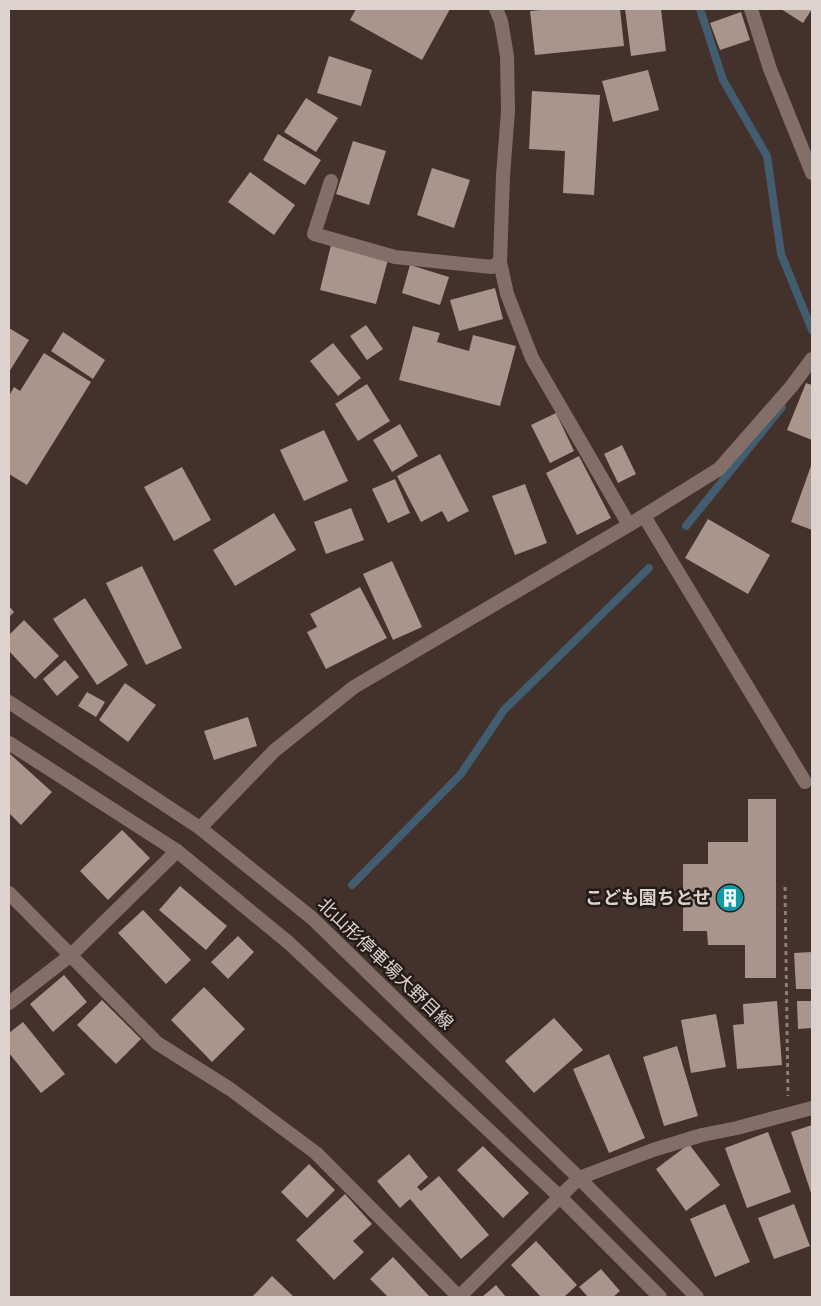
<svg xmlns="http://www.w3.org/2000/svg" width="821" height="1306" font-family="'Source Sans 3','Noto Sans JP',sans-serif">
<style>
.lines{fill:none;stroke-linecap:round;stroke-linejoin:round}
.stream{stroke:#425c70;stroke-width:8}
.building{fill:#aa958c}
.path{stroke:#8d7e79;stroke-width:3;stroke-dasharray:4 4;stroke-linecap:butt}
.service{stroke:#836f68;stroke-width:14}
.secondary{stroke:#836f68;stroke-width:14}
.labels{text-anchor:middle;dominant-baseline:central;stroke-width:5;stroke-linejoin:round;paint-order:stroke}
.poi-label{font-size:18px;font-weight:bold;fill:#ddd2ce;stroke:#231b18;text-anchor:end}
.street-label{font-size:18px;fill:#ddd2ce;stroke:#231b18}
</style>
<rect width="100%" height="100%" fill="#43312b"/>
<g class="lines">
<!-- stream -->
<path class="stream" d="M700,9L723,80L767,156L781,254L812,330
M686,526L782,407
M352,885L461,774L504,710L649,568"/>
</g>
<!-- building -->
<path class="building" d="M356,9H450L422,60L350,20Z
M552,9H620L624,46L535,55L530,11Z
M625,9H661L666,51L631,56Z
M781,9H812L803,23Z
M741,12L750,40L720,50L710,23Z
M329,56L372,70L361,106L317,93Z
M648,70L659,110L613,122L602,81Z
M532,91L600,95L594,195L563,193L565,151L529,149Z
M306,98L338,118L316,152L284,132Z
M278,134L321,160L305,185L263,160Z
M353,141L386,151L369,205L336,194Z
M432,168L470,180L454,228L417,215Z
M250,172L295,205L274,235L228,202Z
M331,245L388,260L376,304L320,290Z
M410,265L449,277L440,305L402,293Z
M495,288L503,319L459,331L450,300Z
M366,325L383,349L367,360L350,336Z
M413,326L440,333L437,342L469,351L473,335L516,346L500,406L399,380Z
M9,328L29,340L9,372Z
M63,332L105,360L93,379L51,351Z
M333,343L361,378L338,396L310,361Z
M44,353L91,382L27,485L9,474V396L14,387L20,391Z
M806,383L812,385V440L787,430Z
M367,384L390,421L358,441L335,404Z
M556,413L574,451L550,463L531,425Z
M400,424L418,456L392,472L373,440Z
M324,430L348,481L304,501L280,450Z
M622,445L636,474L618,483L604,454Z
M440,454L469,511L448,522L442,511L421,522L397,476Z
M579,456L611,518L577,535L546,473Z
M812,463V530L791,522Z
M182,467L211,520L174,541L144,487Z
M395,479L410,513L388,523L372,489Z
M525,484L547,543L515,555L492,496Z
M351,508L364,540L326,554L314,522Z
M274,513L296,550L235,586L213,550Z
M708,519L770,555L748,594L685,558Z
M392,561L422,627L393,640L363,574Z
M142,566L182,648L146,665L106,583Z
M360,587L387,638L326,669L307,632L317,627L310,614Z
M85,598L128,665L97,685L53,619Z
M9,606L14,612L9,617Z
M24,620L59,656L35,679L9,651V635Z
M65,660L79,677L57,696L43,679Z
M125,683L156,705L128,742L99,720Z
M87,692L105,702L96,717L78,706Z
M248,717L257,746L214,760L204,731Z
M9,753L52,792L21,825L9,813Z
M748,799H776V978H745V945H708L707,931H683V864H708V842H748Z
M122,830L150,858L108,900L80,871Z
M180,886L227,926L206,950L159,910Z
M143,910L191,960L166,984L118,933Z
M238,936L254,952L228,979L211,962Z
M812,952V989H796L794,953Z
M64,975L87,1002L53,1032L30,1004Z
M204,987L245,1029L212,1062L171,1020Z
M102,1000L141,1039L116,1064L77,1025Z
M777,1001L782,1065L737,1069L733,1025L744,1024L743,1004Z
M797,1001H812V1028L798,1029Z
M716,1014L726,1067L691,1073L681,1020Z
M554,1018L583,1050L534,1093L505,1061Z
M23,1022L65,1074L41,1093L9,1053V1033Z
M677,1046L698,1116L664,1126L643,1057Z
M609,1054L645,1138L609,1153L573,1069Z
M812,1125V1196L791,1132Z
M768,1132L791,1192L747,1208L725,1148Z
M689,1144L720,1185L686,1211L656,1169Z
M483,1146L529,1193L503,1218L457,1170Z
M409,1154L428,1177L417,1187L421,1191L439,1176L489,1235L461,1259L410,1199L400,1208L377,1181Z
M309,1164L335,1190L307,1218L281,1192Z
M345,1194L372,1224L353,1241L364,1252L334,1280L296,1240Z
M725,1204L750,1262L715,1277L690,1219Z
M794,1204L810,1246L774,1259L758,1218Z
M536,1241L577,1285L564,1297H541L511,1265Z
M393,1257L430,1297H388L370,1279Z
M601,1269L620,1291L613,1297H588L579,1287Z
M272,1276L294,1297H252Z
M496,1285L506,1297H482Z"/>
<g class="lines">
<!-- path -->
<path class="path" d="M785,887L788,1096"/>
<!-- service -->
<path class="service" d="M496,9L501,21L507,56L508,111L503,176L500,262L507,294L532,358L629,525
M751,9L770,69L812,173
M331,181L314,234L395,257L492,267L500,262
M644,516L805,782
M200,828L274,751L354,687L629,525L719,469L791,387L812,359
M9,893L157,1043L230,1089L316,1153L459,1297
M9,1003L71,955L177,851
M459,1297L579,1178L653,1150L702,1135L737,1128L812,1108"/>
<!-- secondary -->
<path class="secondary" d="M9,702L200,828L312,918L579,1178L697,1297
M9,743L177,851L289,943L560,1197L660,1297"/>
</g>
<!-- icons -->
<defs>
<symbol id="building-disc" viewBox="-11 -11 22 22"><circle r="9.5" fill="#0f9aa8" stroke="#231b18"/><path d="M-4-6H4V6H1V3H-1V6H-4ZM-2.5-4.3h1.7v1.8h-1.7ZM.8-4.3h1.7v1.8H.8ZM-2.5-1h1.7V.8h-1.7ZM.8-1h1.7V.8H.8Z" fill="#fff"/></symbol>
</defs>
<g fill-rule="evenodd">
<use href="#building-disc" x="714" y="882" width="32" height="32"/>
</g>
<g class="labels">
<!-- poi labels -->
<g class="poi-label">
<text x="711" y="898">こども園ちとせ</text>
</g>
<!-- street labels -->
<g class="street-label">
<text transform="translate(385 964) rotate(44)">北山形停車場大野目線</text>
</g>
</g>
<!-- border -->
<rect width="821" height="1306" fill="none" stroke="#ddd2ce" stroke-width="20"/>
</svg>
